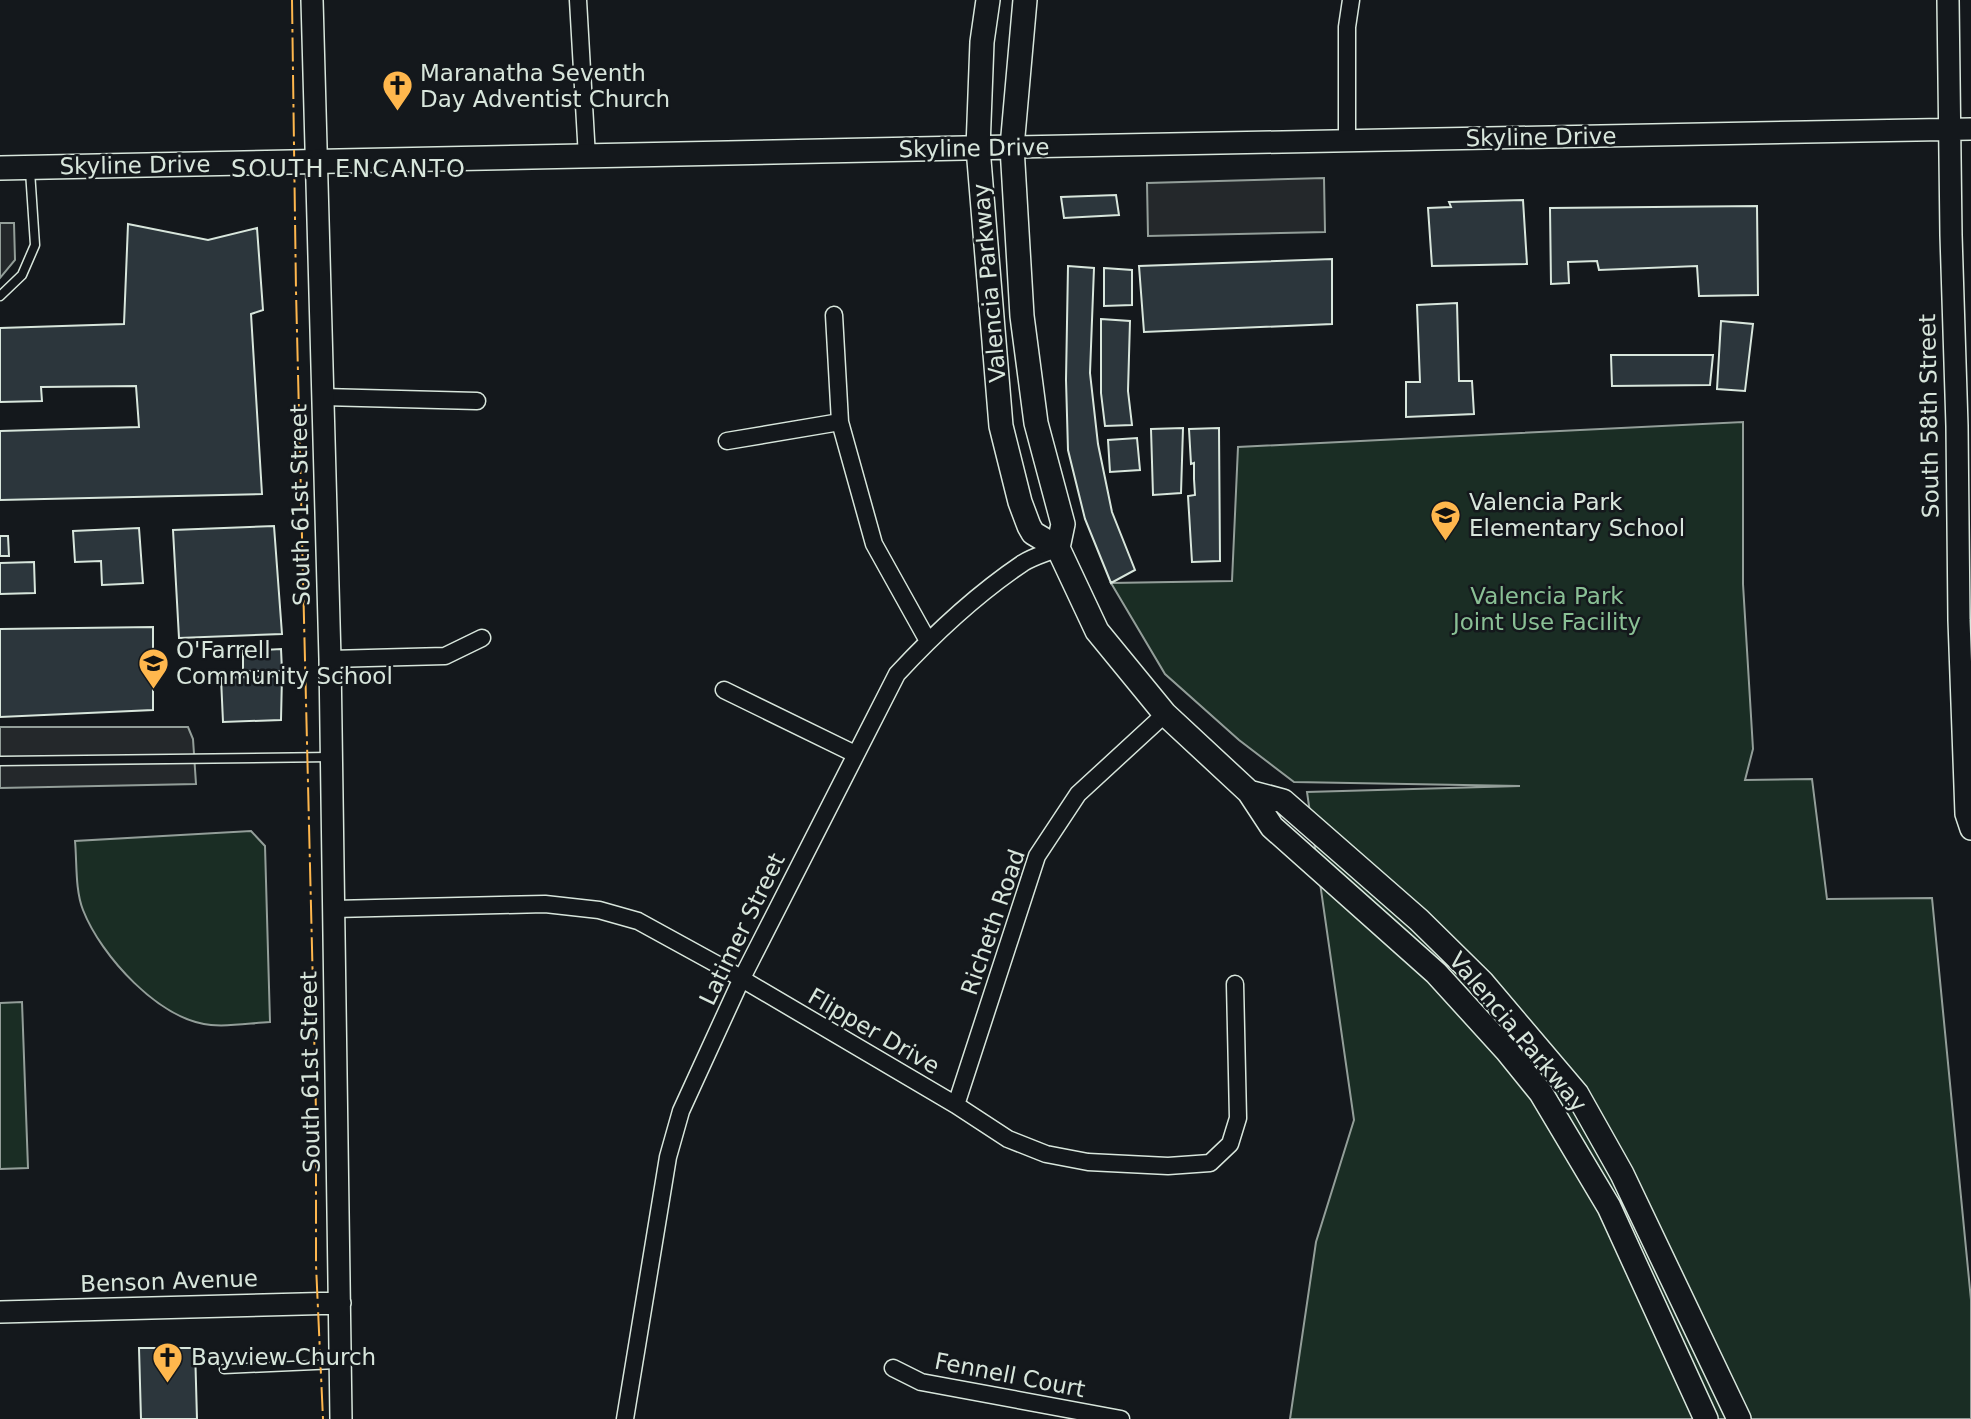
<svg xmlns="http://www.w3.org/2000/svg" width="1971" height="1419" font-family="'DejaVu Sans',sans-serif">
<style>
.green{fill:#1a2d24;stroke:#939e99;stroke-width:2}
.parking{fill:#24282b;stroke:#939e99;stroke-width:2}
.building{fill:#2c363c;stroke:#d8e6dc;stroke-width:2}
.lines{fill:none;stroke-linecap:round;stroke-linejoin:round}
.service-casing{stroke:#d8e6dc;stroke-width:11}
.minor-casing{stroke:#d8e6dc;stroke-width:19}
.tertiary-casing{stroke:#d8e6dc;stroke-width:24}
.secondary-casing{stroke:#d8e6dc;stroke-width:26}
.service{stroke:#14181c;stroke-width:8}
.minor{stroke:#14181c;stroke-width:16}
.tertiary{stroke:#14181c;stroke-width:21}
.secondary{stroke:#14181c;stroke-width:23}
.power{stroke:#ffb74d;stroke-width:2;stroke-dasharray:24 5 3.5 5;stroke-linecap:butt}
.labels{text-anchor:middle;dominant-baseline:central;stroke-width:5;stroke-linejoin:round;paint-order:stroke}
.poi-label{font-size:23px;fill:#d8e6dc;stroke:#14181c;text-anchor:start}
.street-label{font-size:23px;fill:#d8e6dc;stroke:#14181c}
.park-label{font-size:23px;fill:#8ac095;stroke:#14181c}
.neighbourhood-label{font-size:24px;letter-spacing:2px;fill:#d8e6dc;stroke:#14181c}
</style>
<rect width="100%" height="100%" fill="#14181c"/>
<!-- green -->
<path class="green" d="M1743,422V584L1753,749L1745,780L1812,779L1827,899L1932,898L1971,1300V1419H1290L1316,1242L1354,1120L1307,792L1520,786L1294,782L1239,740L1165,674L1111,583L1232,581L1238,447Z
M251,831L265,846L270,1022C251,1023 230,1027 211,1025C159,1020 101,956 83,910C75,890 77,862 75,841Z
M22,1002L28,1168L0,1169V1003Z"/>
<!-- parking -->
<path class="parking" d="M1324,178L1325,232L1148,236L1147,183Z
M0,223H14L15,260L0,278Z
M0,727H188L193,739L196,784L0,788Z"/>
<!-- building -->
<path class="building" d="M1116,195L1119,215L1064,218L1061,197Z
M1523,200L1527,264L1432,266L1428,208L1451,207L1449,202Z
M1757,206L1758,295L1699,296L1697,266L1599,270L1597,261L1568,262L1569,283L1551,284L1550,208Z
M128,224L208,240L257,228L263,310L251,314L262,494L0,500V431L139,427L136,386L41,387L42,401L0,402V328L124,324Z
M1332,259V324L1144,332L1139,266Z
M1068,266L1094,268L1090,373L1098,444L1112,512L1135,570L1111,583L1085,519L1068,450L1066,380Z
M1104,268L1132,270V305L1104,306Z
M1457,303L1459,381H1472L1474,414L1406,417V382H1420L1417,305Z
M1101,319L1130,321L1128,391L1132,425L1105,426L1101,393Z
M1721,321L1753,324L1745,391L1717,389Z
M1611,355H1713L1710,385L1612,386Z
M1183,428L1181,493L1153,495L1151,429Z
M1219,428L1220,561L1192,562L1188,496L1195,495L1194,479V463L1191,464L1189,429Z
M1137,438L1140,470L1110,472L1108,440Z
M274,526L282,634L179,638L173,530Z
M139,528L143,583L102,585L101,561L75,562L73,531Z
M0,536H8L9,556H0Z
M34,562L35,593L0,594V563Z
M153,627V710L0,717V629Z
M281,649L282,671H243V651Z
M282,676L281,720L223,722L221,678Z
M139,1348H195L197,1419H141Z"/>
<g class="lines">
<defs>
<path id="service" d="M0,296L22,275L35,245L30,171
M0,761L331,757
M224,1369L337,1364"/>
<path id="minor" d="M578,0L587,157
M1347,141V27L1351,0
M834,315L840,422L874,544L928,641
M323,397L477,401
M727,441L840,422
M330,659L445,656L482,638
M724,690L855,754
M334,909L545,904L599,910L638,921L720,966L956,1105L1008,1139L1046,1154L1088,1162L1168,1166L1210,1163L1230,1144L1238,1118L1235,984
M956,1105L1037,856L1078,794L1165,714
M893,1368L921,1382L1121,1419
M625,1419L668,1157L681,1111L741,980L897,674C935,633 977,594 1023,563C1034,556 1047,553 1058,548"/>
<path id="tertiary" d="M312,0L330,659L341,1419
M1948,0L1951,235L1957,426L1959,620L1966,814L1971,829
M1012,147L1971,129
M0,1312L340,1303"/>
<path id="secondary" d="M988,0L982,42L978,148L1001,426L1020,502L1029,526L1033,533L1058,548
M1025,0L1012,147L1022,316L1036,423L1063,524L1058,548L1097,631L1165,714L1249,792L1272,827L1436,973L1507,1051L1541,1093L1609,1207L1706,1419
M0,168L1012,147
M1249,792L1283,801L1419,920L1482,982L1577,1094L1622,1174L1739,1419"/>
</defs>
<!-- service casing -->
<use href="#service" class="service-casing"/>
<!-- minor casing -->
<use href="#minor" class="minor-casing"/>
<!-- tertiary casing -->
<use href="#tertiary" class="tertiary-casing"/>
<!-- secondary casing -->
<use href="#secondary" class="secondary-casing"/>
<!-- service -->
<use href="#service" class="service"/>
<!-- minor -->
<use href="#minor" class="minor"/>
<!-- tertiary -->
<use href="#tertiary" class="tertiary"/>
<!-- secondary -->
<use href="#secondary" class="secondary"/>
<!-- power -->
<path class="power" d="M292,0L296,291L316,1112V1265L323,1419"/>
</g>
<!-- icons -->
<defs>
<symbol id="church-pin" viewBox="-11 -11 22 30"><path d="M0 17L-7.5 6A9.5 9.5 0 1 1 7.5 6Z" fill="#ffb74d" stroke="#14181c"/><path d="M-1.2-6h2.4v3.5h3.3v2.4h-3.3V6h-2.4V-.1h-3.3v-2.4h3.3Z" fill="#111"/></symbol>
<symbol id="school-pin" viewBox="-11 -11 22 30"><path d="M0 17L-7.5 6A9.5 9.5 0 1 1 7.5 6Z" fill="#ffb74d" stroke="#14181c"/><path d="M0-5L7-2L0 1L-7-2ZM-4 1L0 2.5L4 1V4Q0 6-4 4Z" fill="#111"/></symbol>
</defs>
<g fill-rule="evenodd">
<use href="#church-pin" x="380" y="68" width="35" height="47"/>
<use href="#school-pin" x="1428" y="498" width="35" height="47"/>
<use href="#school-pin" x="136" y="646" width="35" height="47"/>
<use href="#church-pin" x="150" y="1340" width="35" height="47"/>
</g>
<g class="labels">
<!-- poi labels -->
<g class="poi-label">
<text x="420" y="73">Maranatha Seventh<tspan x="420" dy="26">Day Adventist Church</tspan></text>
<text x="1469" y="502">Valencia Park<tspan x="1469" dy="26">Elementary School</tspan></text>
<text x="176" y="650">O'Farrell<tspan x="176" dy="26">Community School</tspan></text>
<text x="191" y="1357">Bayview Church</text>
</g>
<!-- street labels -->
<g class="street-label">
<text transform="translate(1541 137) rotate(-1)">Skyline Drive</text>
<text transform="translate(974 148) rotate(-1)">Skyline Drive</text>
<text transform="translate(135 165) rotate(-1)">Skyline Drive</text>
<text transform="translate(989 283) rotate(-95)">Valencia Parkway</text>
<text transform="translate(1929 416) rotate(-91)">South 58th Street</text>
<text transform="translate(300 505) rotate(-91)">South 61st Street</text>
<text transform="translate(993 922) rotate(-71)">Richeth Road</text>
<text transform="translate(742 929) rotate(-64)">Latimer Street</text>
<text transform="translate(874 1031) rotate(30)">Flipper Drive</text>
<text transform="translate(1518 1032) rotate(50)">Valencia Parkway</text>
<text transform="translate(310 1072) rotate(-91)">South 61st Street</text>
<text transform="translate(169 1281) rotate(-2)">Benson Avenue</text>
<text transform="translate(1010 1375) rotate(11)">Fennell Court</text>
</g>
<!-- park labels -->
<g class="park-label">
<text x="1547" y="596">Valencia Park<tspan x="1547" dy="26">Joint Use Facility</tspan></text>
</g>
<!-- neighbourhood labels -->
<g class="neighbourhood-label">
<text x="349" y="169">SOUTH ENCANTO</text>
</g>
</g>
</svg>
